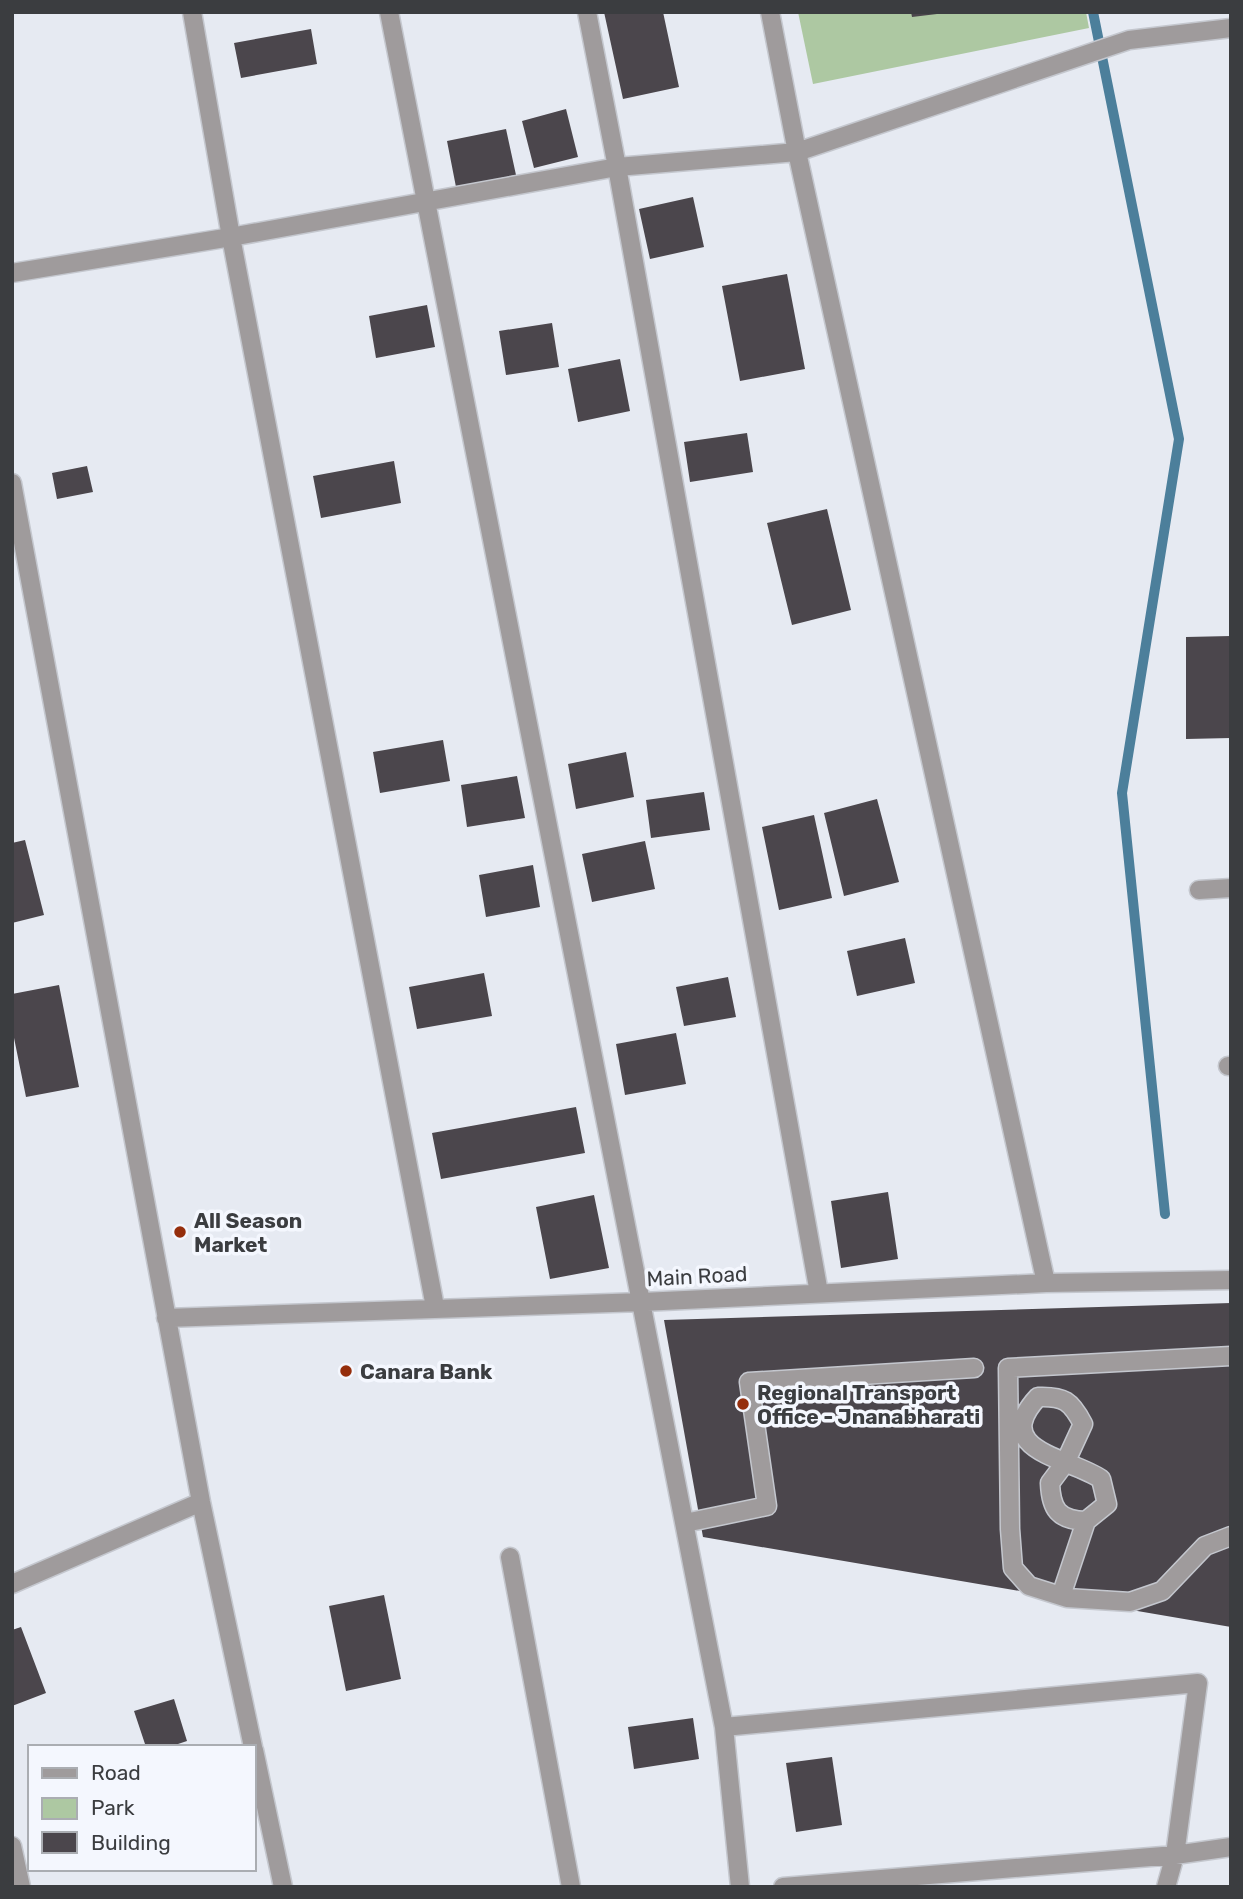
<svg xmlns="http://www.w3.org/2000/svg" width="1243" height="1899" font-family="Rubik,sans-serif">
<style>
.green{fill:#adc8a2}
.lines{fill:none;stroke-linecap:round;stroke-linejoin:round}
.stream{stroke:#4c7f9b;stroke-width:10}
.building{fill:#4b464c}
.minor-casing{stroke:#c4c7ce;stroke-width:21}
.minor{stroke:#9f9b9c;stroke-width:18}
.poi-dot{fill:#952e0c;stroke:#f4f7fe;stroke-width:2.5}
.labels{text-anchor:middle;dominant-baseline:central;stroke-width:7;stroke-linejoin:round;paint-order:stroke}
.poi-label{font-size:21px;font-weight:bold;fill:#3b3d40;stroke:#f4f7fe;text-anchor:start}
.street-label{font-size:21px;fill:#3b3d40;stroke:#f4f7fe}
</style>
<rect width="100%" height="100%" fill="#e6eaf2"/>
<!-- green -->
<path class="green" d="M798,12H1086L1089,28L813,84Z"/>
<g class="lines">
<!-- stream -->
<path class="stream" d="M1093,12L1179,439L1122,793L1165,1214"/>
</g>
<!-- building -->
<path class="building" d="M604,12H663L679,87L623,99Z
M911,12H937V14L912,17Z
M311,29L317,64L241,78L234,43Z
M566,109L578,157L534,168L522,121Z
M506,129L516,175L456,187L447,141Z
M693,197L704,247L650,259L639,209Z
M787,274L805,369L740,381L722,286Z
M427,305L435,347L376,358L369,316Z
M552,323L559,367L506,375L499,331Z
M620,359L630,411L578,422L568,369Z
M747,433L753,472L690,482L684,442Z
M394,461L401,503L321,518L313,476Z
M87,466L93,492L57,499L52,473Z
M827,509L851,610L792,625L767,523Z
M1231,636V738L1186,739V637Z
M443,740L450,781L380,793L373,752Z
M626,752L634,797L576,809L568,764Z
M517,776L525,818L467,827L461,785Z
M704,792L710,830L651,838L646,800Z
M877,799L899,882L844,896L824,813Z
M814,815L832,898L779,910L762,827Z
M25,840L44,915L12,923V843Z
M645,841L655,889L592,902L582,854Z
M533,865L540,907L486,917L479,875Z
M905,938L915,983L857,996L847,951Z
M484,973L492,1016L417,1029L409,987Z
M728,977L736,1017L684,1026L676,987Z
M59,985L79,1087L26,1097L12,1028V994Z
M676,1033L686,1084L625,1095L616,1044Z
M576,1107L585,1153L441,1179L432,1133Z
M888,1192L898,1259L841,1268L831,1201Z
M594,1195L609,1268L550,1279L536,1207Z
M1231,1303V1627L703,1537L664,1320Z
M384,1595L401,1679L346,1691L329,1606Z
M21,1627L46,1693L12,1706V1630Z
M174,1699L187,1741L169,1747H146L134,1711Z
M693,1718L699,1759L634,1769L628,1727Z
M832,1757L842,1825L796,1832L786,1763Z"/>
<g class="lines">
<defs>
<path id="minor" d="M192,12L231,237L435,1307
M389,12L724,1727L740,1887
M587,12L617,167L819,1293
M770,12L797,152L1046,1283
M12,273L231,237L617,167L797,152L1129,40L1231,28
M12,483L201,1502L253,1747
M1199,890L1231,888
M1228,1066H1231
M166,1318L642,1302L1046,1283L1231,1280
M1231,1356L1008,1368L1010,1529L1013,1568L1029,1586L1067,1598L1130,1602L1162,1591L1205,1546L1231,1536
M685,1523L767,1506L749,1382L974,1368
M510,1557L571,1887
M12,1584L201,1502
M1061,1596L1086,1521L1107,1504L1101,1479C1071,1458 988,1451 1038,1397C1064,1396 1071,1401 1083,1424L1065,1463L1050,1483C1051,1509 1058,1520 1086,1521
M724,1727L1198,1683L1175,1855L1166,1887
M254,1750L283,1887
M12,1846L21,1887
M783,1887L1175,1855L1231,1847"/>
</defs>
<!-- minor casing -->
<use href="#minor" class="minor-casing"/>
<!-- minor -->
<use href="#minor" class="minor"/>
</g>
<!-- markers -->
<g class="poi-dot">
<circle cx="180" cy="1232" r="7"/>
<circle cx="346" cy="1371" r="7"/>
<circle cx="743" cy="1404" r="7"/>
</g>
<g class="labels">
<!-- poi labels -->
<g class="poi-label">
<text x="194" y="1220">All Season<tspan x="194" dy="24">Market</tspan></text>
<text x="360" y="1371">Canara Bank</text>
<text x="757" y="1392">Regional Transport<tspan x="757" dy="24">Office - Jnanabharati</tspan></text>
</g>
<!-- street labels -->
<g class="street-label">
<text transform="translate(697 1276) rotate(-3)">Main Road</text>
</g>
</g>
<!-- border -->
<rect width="1243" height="1899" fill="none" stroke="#3b3d40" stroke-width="28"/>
<!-- legend -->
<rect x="28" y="1745" width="228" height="126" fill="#f4f7fe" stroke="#aaadb2" stroke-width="2"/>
<rect x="42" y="1768" width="35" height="10" fill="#9f9b9c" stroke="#aaadb2" stroke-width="2"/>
<text x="91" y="1780" font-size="21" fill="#3b3d40">Road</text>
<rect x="42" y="1798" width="35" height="21" fill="#adc8a2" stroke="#aaadb2" stroke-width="2"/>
<text x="91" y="1815" font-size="21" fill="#3b3d40">Park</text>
<rect x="42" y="1832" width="35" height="21" fill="#4b464c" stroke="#aaadb2" stroke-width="2"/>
<text x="91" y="1850" font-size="21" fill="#3b3d40">Building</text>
</svg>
